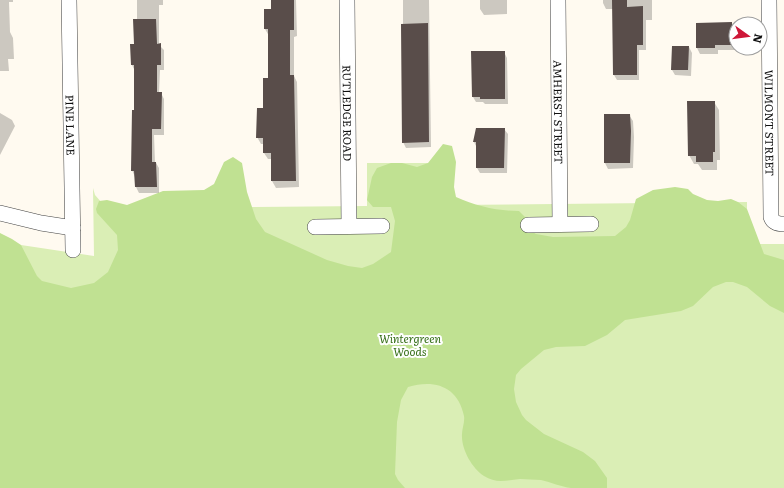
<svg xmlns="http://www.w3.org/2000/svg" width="784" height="488" font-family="Literata,serif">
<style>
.green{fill:#daeeb5}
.forest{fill:#c0e192}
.shadow{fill:#0003}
.building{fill:#594d4a}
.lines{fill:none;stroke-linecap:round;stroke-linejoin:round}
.minor-casing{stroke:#424242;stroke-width:16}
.minor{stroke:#fff;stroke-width:15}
.labels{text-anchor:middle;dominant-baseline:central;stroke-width:4;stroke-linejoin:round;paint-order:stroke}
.street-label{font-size:11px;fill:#0f0f0f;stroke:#fff}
.park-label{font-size:11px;font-style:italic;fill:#356e17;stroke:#fff}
</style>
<rect width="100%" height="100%" fill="#fffaf0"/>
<!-- green -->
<path class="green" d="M367,163H451L452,205L747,202V244H784V488H0V240L21,245L94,256L93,188L95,195L102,203L141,208L367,206Z"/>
<!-- forest -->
<path class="forest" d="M443,144L452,146L456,162L454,187L456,197C476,206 497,211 519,211L526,218L527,229L536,234L553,237L615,236L626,227L630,220L636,199L653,190L675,187L688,189L693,194L707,200L718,201L731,199L738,202L747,209L764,254L784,260V313L770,306L747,287L733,282H726L713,287L693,306L681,311L625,320L607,335L585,346L556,347L544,350L521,369L516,375L514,389L516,402L522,415L526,420L544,434L583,452L595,461L607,478V488C595,488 582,488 571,488C561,487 551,482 541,480C534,480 527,479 520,479C507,480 496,484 484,476C472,468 461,449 462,434C462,429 465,422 464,416C458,386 434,379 408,387L401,400L397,422L395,474L398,480L405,488H0V233L12,239L21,245L37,276L42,281L71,288L94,283L108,272L118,250L117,235L97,213L96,209L99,201L107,200L127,205L163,191L204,190L214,184L224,162L233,157L242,163L247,192L256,219L265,232L327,260L348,266L362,268L373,264L391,252L395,221L391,207H373L367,200L372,177L377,168L391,163H402L417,167L428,163Z"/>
<!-- shadow -->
<path class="shadow" d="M0,0H13V2H9L10,32L13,38L14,59H8L9,71H0Z
M137,0H163V5H159V45L164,50V70H160L159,93H161L164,99V135H154L155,163H156L159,168V193H139L136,187L135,177L132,170L135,111V71L132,65L137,20Z
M272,0H296L297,36L294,37V76L297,82L299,187L276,188L272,181V159H268L264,153V144H261L257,137L264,109L269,79V36L265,29V10H272Z
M403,0H429L431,147L406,148L403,142Z
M480,0H507V14L484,15L480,9Z
M603,0H652V20H646V50H639V80H617L614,75L613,9H606L603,3Z
M732,23L735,29V50H718V54H700L697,48V24Z
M689,47L692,53L691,76L675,75L672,70Z
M504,52L507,58L508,104H485L483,102H476L473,97Z
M714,102L719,110L720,160H717V170H702L698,164H694L689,155Z
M0,113L12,120L15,126L0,155Z
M629,115L633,121L634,137L633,168L608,169L605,163Z
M477,129H504L508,134L507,173H480L477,168V148L474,142Z"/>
<!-- building -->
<path class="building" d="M271,0H294V30H290V75H294L296,181H271V153H263V138H256L257,108H263V78H268V29H264V9H271Z
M612,0H627V7L643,6V45H637V75H613Z
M133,19H156L157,44L161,43V65H157V92H162L161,129H152V162H156L157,187H135L134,171H131L132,110H134V65H131L130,44H134Z
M732,22V45H715V48H696V23Z
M428,23L429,142L402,143L401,24Z
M672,46H689L688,70H671Z
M471,51H505V99H480V97H472Z
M687,101H715V152H713V162H696V156H688Z
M604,114H630L631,131L630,163H604Z
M476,128H505L504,168H476V142H473Z"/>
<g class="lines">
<defs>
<g id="minor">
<path id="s1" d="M69,0L73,250"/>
<path id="s2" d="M347,0L349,226"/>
<path id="s3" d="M558,0L560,224"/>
<path id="s4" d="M769,0L771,217C773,223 778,224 784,224"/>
<path d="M0,213L41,223L73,228"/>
<path d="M528,225L591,224"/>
<path d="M315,227L382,226"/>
</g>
</defs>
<!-- minor casing -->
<use href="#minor" class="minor-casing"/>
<!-- minor -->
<use href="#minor" class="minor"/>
</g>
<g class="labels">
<!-- street labels -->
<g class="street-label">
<text stroke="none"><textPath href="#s3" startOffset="112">AMHERST STREET</textPath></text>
<text stroke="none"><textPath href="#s2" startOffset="113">RUTLEDGE ROAD</textPath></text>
<text stroke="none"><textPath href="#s4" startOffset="123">WILMONT STREET</textPath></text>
<text stroke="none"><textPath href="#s1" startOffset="125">PINE LANE</textPath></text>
</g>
<!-- park labels -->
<g class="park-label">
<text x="410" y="338">Wintergreen<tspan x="410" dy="13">Woods</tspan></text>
</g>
</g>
<!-- north arrow -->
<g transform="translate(748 36) rotate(104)"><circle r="19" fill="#ffffff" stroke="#9f9f9f"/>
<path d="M0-3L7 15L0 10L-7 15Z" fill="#ce1738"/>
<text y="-6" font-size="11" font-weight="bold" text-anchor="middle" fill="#0f0f0f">N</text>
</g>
</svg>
